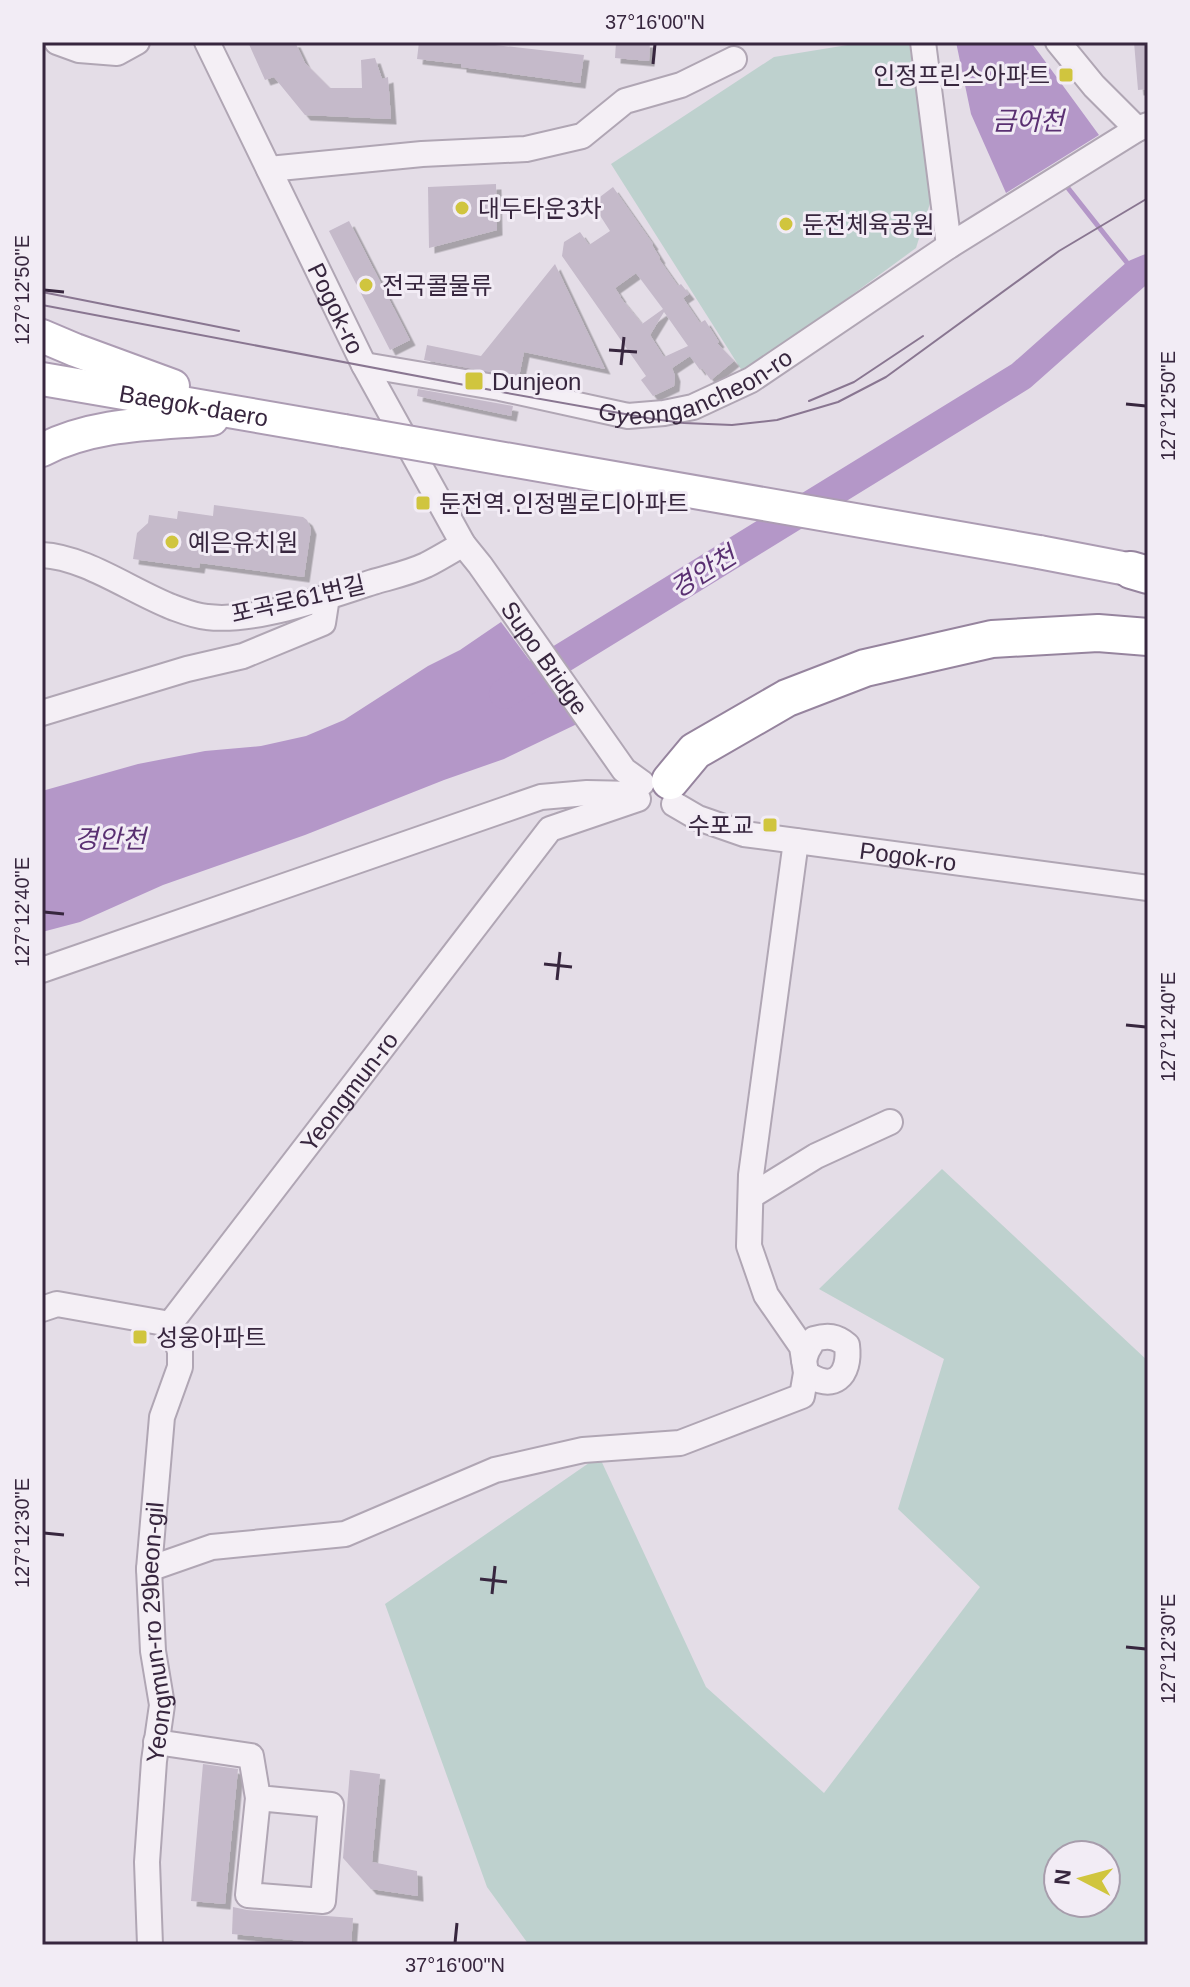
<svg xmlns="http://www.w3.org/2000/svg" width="1190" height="1987" font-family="Helvetica,'Noto Sans KR',sans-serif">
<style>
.green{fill:#bed1ce;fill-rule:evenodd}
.water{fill:#b497c8}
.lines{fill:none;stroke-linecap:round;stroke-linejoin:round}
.stream{stroke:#b497c8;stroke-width:5}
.river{stroke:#b497c8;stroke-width:30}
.building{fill:#c5baca;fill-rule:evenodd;filter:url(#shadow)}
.minor-casing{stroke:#b0a6b4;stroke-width:28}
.major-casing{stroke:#ac9cb3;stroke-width:36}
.highway-casing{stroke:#96849e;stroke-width:40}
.minor{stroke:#f4eff5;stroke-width:24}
.major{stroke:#fff;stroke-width:32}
.highway{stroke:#fff;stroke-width:36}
.tram{stroke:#897691;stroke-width:2}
.major-bridge-casing{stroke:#ac9cb3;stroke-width:36;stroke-linecap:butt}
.major-bridge{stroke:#fff;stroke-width:32}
.ticks{fill:none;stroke:#37263e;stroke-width:3}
.poi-dot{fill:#d0c53e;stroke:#f2ecf5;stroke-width:3}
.labels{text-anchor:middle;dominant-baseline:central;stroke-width:6;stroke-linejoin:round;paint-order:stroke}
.poi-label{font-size:24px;fill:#37263e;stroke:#f2ecf5;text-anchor:start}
.street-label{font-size:24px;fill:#37263e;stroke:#f2ecf5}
.water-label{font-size:26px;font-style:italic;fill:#5a3072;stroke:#f2ecf5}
.neatline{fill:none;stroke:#37263e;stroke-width:3}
.ticks-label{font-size:20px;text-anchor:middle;fill:#37263e}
</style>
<defs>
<filter id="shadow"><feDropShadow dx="5.5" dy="5.5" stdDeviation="0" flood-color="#0004"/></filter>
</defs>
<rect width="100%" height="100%" fill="#e4dde7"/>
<!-- green -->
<path class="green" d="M866,42H909L931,200L916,248L744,374L611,164L774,57Z
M942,1169L1148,1361V1945H529L487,1887L385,1604L599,1456L706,1687L824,1793L980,1587L898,1509L944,1359L819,1289ZM1058,1855H1106V1903H1058Z"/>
<!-- water -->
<path class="water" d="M956,42H1031L1099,135L1006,193L971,114Z
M501,622L577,724L504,759L444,780L305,835L163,885L80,922L42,932V791L138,764L205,751L261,746L306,736L344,720L428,666L460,650Z"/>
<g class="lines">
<!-- stream -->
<path class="stream" d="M1064,183L1136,274"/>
<!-- river -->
<path class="river" d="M504,694L1021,376L1136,274L1148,269"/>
</g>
<!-- building -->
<path class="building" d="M248,42H295L305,63L330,88H362L361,60L375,58L382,79L388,77L391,119L305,115L274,77L265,80Z
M419,42H469L584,55L580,83L461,67V64L417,59Z
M616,42H650L649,61L615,58Z
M1134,42H1148V89L1138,90Z
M496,184L497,230L429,248L428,187Z
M613,187L653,244L652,245L660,258L659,259L678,286L681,284L689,294L683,298L700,323L705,320L719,342L717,343L734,361L711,380L702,368L700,370L690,356L672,368L675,376L674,386L653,396L641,380L646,376L562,256L564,242L580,232L589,245L610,231L592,203ZM636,273L663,309L642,324L620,297H621L615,288ZM664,312L688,346L664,357L650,335Z
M349,221L410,340L390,350L329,231Z
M555,264L605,369L524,352L519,377L424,360L427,345L481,356Z
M418,389L513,406L511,416L417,396Z
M214,505L303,517L307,520L311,529L304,577L200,563L199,568L133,559L137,533L148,523L149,515L177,519L178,511L213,516Z
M203,1764L238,1769L225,1904L191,1901Z
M350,1770L380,1774L372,1862L417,1871L418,1896L371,1889L343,1858Z
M233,1907L247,1910L353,1918L351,1945H323V1943L232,1934Z"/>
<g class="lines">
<defs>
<g id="minor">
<path d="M57,42L79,50L117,53L137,42"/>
<path id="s1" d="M207,42L364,365L463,544L480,565L624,770L642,783"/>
<path d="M923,42L949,246"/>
<path d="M1058,42L1094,86L1137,129"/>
<path d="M269,169L422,154L526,149L582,136L625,101L681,85L734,59"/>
<path id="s2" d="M364,365L500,388L628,416L664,413L693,407L751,380L949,246L1137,129L1148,125"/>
<path d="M42,555C85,557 131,591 172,607C183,611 195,616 207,617C254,623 328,597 373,582C390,577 409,573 426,565C438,559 451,551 463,544"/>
<path d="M42,713L187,669L243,656L323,623L327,597"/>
<path id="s3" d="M674,804L698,818L744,834L1148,888"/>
<path d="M42,970L541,797L587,793L635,794"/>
<path d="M751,1196L816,1156L890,1122"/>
<path id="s4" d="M42,1309L57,1304L170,1324L550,829L638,799"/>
<path d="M804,1360L807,1351L814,1339C828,1335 836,1336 847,1345C851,1376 833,1393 806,1373"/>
<path d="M149,1569L212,1547L345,1534L495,1470L583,1450L680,1443L802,1396L806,1373L802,1347L766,1295L749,1246L751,1175L796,841"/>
<path d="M156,1742L251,1756L258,1798L248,1895L323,1901L331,1805L258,1798"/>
<path id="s5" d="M150,1945L147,1862L154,1761L162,1705L153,1651L149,1569L162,1417L180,1367V1351L170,1324"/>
</g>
<g id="major">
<path d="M42,336L75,350L173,386"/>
<path id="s6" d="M42,379L344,431"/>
<path d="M42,450C94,423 155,424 212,419"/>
<path d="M1039,552L1148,573"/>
</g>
<path id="highway" d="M1131,570L1148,575
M670,781L695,751L787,698L865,668L992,639L1098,633L1148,637"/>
</defs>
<!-- minor casing -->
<use href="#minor" class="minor-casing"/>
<!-- major casing -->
<use href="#major" class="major-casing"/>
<!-- highway casing -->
<use href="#highway" class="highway-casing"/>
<!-- minor -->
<use href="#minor" class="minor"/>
<!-- major -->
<use href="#major" class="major"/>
<!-- highway -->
<use href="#highway" class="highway"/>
<!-- tram -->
<path class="tram" d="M42,292L239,331
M42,305L507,393L653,419L684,423L732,425L777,420L838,402L886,377L1059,251L1148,198
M809,401L854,382L923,336"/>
<defs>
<path id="major-bridge" d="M344,431L1039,552"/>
</defs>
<!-- major-bridge casing -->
<use href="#major-bridge" class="major-bridge-casing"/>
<!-- major-bridge -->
<use href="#major-bridge" class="major-bridge"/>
</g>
<!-- ticks -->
<path class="ticks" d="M653,64L655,44M44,290L64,292M609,350L637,352M621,365L624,337M1126,404L1146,406M44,912L64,914M544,964L572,967M557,980L560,952M1126,1025L1146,1027M44,1533L64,1535M480,1579L507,1582M492,1594L495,1566M1126,1647L1146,1649M455,1943L457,1923"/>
<!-- markers -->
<g class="poi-dot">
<rect x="1058" y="67" width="16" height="16" rx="4"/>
<circle cx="462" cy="208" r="8"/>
<circle cx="786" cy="224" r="8"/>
<circle cx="366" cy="285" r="8"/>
<rect x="464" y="371" width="20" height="20" rx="4"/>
<rect x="415" y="495" width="16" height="16" rx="4"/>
<circle cx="172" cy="542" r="8"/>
<rect x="762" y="817" width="16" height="16" rx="4"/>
<rect x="132" y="1329" width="16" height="16" rx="4"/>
</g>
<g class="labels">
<!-- poi labels -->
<g class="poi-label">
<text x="1050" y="75" text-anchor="end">인정프린스아파트</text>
<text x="478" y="208">대두타운3차</text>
<text x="802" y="224">둔전체육공원</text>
<text x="382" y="285">전국콜물류</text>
<text x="492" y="381">Dunjeon</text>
<text x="439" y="503">둔전역.인정멜로디아파트</text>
<text x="188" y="542">예은유치원</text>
<text x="754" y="825" text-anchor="end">수포교</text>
<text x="156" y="1337">성웅아파트</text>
</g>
<!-- street labels -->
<g class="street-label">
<text stroke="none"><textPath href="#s1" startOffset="296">Pogok-ro</textPath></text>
<text stroke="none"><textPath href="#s2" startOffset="342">Gyeongancheon-ro</textPath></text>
<text stroke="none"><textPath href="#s6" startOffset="154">Baegok-daero</textPath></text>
<text transform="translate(298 599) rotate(-13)">포곡로61번길</text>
<text stroke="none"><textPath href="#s1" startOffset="704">Supo Bridge</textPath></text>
<text stroke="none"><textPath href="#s3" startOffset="242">Pogok-ro</textPath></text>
<text stroke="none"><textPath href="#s4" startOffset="424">Yeongmun-ro</textPath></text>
<text stroke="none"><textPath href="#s5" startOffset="314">Yeongmun-ro 29beon-gil</textPath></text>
</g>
<!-- water labels -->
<g class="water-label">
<text x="1028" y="121">금어천</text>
<text transform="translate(703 572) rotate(-32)">경안천</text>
<text x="110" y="839">경안천</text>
</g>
</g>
<!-- border -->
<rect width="1190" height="1987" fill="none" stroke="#f2ecf5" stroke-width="88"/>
<!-- north arrow -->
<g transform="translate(1082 1879) rotate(276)"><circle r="38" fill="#f2ecf5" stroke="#a79dac" stroke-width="2"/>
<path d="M0-6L14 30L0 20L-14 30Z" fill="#d0c53e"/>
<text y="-12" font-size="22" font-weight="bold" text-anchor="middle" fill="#37263e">N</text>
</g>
<rect x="44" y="44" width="1102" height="1899" class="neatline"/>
<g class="ticks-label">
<text x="655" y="29">37°16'00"N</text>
<text transform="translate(22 290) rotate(-90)" y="7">127°12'50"E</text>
<text transform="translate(1168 406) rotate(-90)" y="7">127°12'50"E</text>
<text transform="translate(22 912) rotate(-90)" y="7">127°12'40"E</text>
<text transform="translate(1168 1027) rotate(-90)" y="7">127°12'40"E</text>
<text transform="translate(22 1533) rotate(-90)" y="7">127°12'30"E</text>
<text transform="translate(1168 1649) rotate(-90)" y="7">127°12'30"E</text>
<text x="455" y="1972">37°16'00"N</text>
</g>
</svg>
